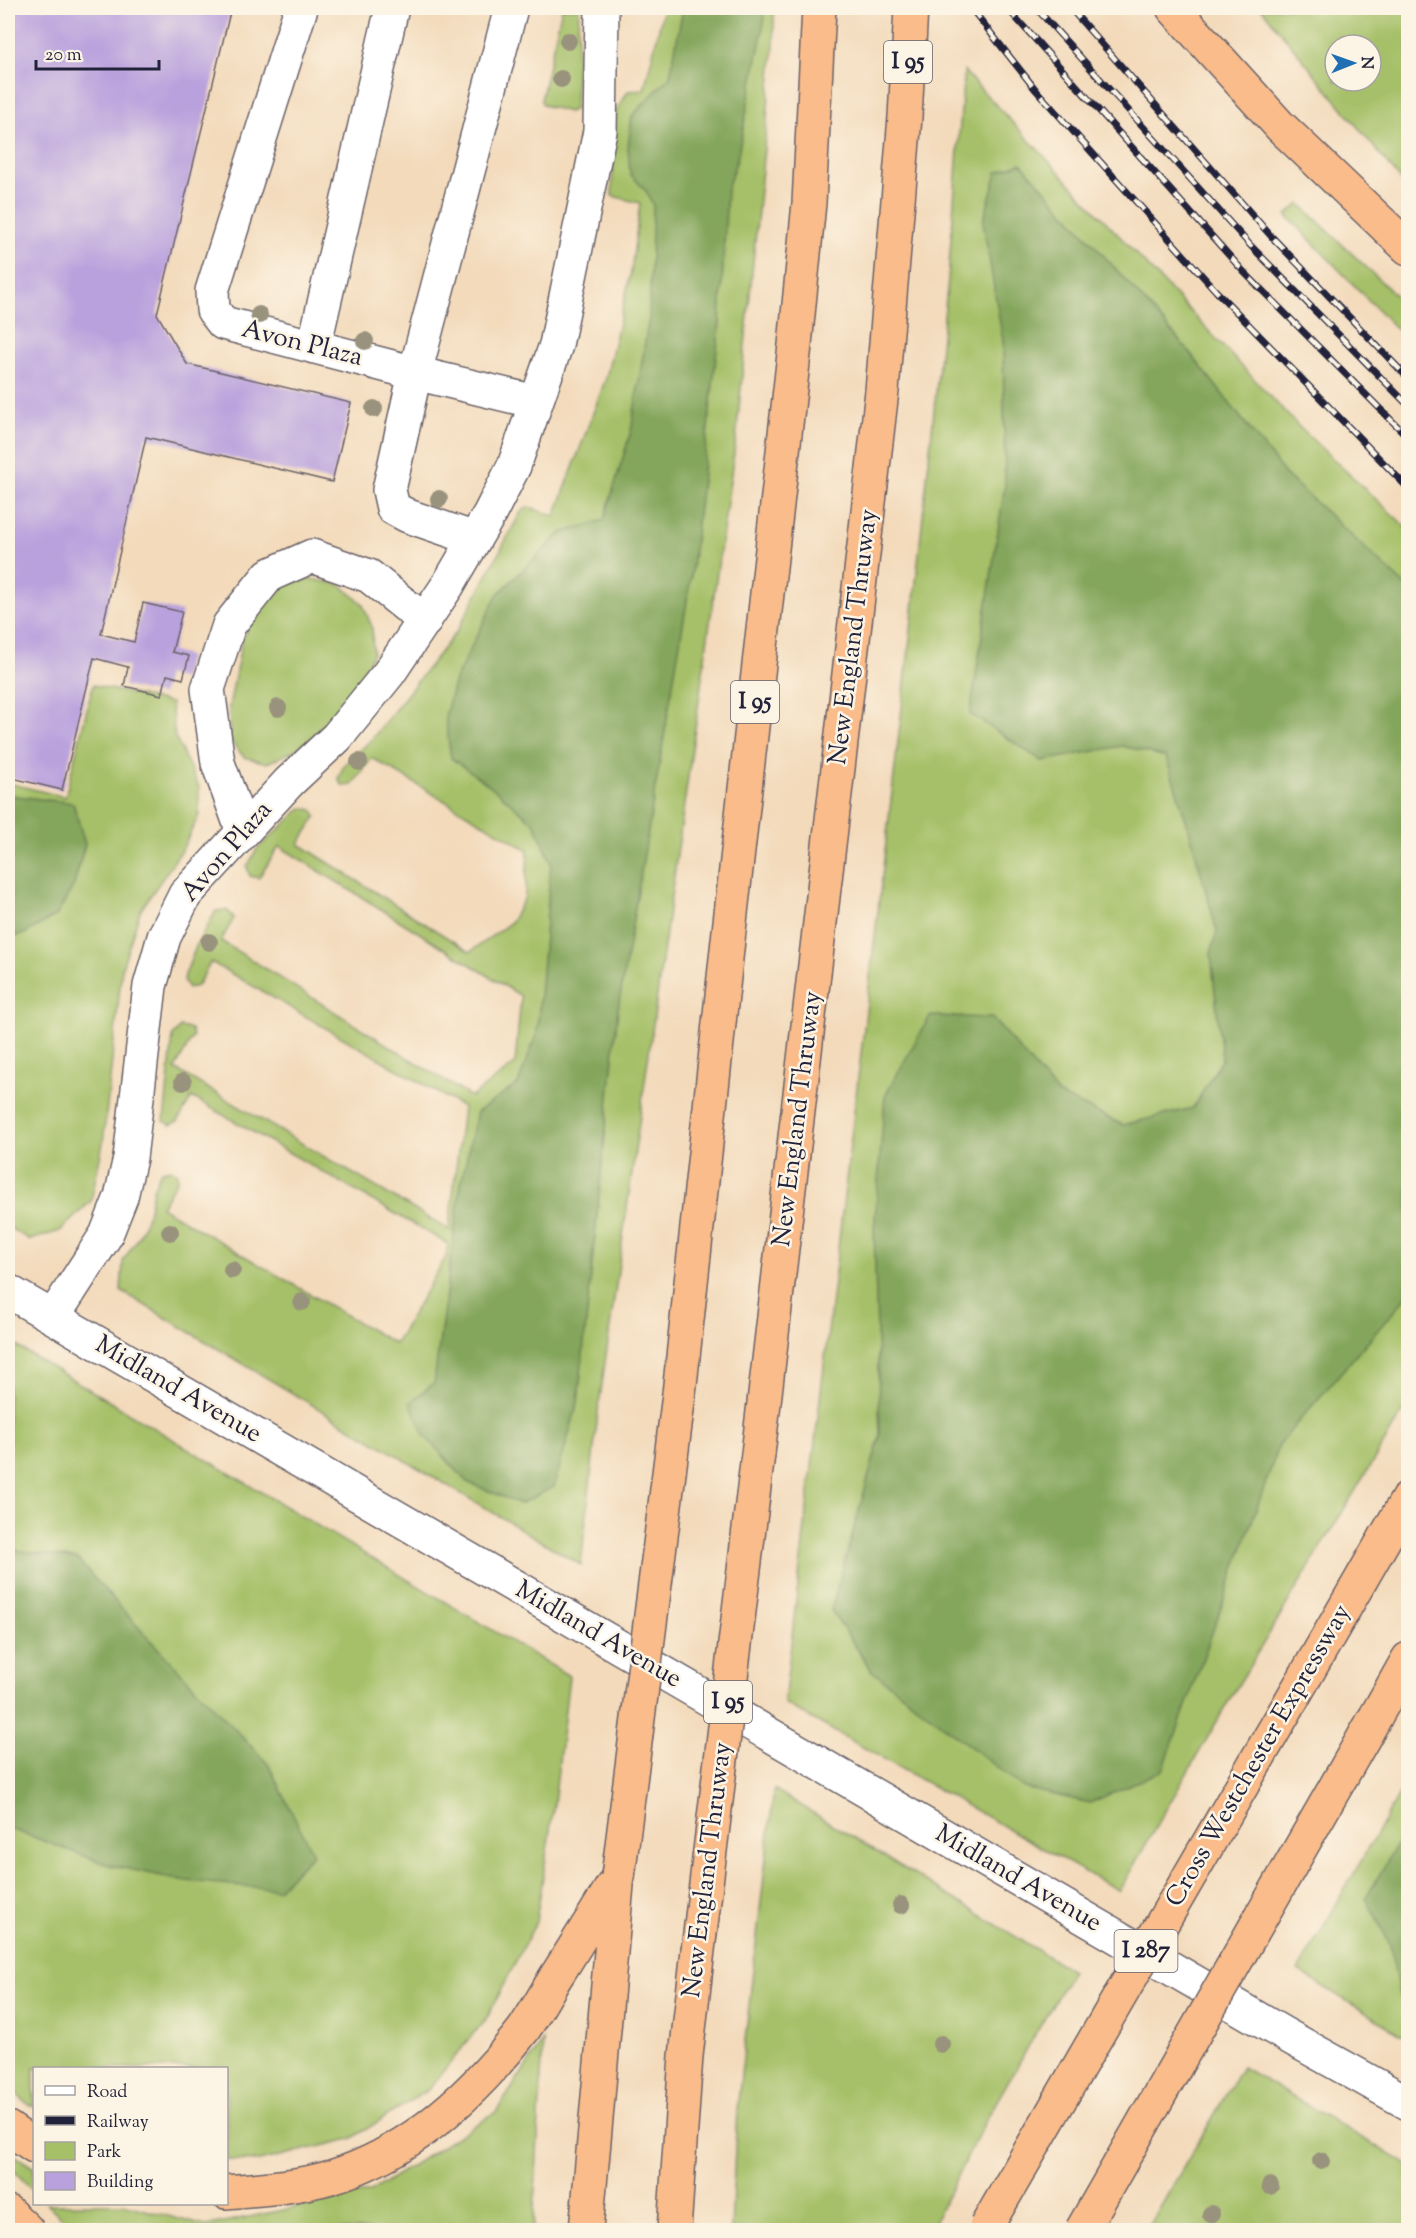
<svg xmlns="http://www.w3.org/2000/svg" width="1416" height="2238" font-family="'Sorts Mill Goudy',serif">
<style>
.green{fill:#a5c067;stroke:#647151;stroke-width:1.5;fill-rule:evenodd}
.forest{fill:#84a65c;stroke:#53644c;stroke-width:1.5}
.building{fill:#b9a1dd}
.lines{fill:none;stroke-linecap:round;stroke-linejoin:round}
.minor-casing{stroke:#6b6268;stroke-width:36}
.highway-casing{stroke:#6b6268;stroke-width:36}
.minor{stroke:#fff;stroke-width:33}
.highway{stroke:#f9bc8a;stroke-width:33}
.rail-casing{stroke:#22223b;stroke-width:7}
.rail{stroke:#fcf5e5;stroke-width:4.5;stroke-dasharray:14;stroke-linecap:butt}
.highway-bridge-casing{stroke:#6b6268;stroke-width:36;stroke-linecap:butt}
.highway-bridge{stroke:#f9bc8a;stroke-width:33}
.tree{fill:#99937d}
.labels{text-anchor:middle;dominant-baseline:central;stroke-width:5;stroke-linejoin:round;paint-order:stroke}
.shield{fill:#fcf5e5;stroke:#63616e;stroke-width:1.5}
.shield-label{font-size:24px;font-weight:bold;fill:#22223b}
.street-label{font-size:26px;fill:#22223b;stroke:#fcf5e5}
</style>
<rect width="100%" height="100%" fill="#fcf5e5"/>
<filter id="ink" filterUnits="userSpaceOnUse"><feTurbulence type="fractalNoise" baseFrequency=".0167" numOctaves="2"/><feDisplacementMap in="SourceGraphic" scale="12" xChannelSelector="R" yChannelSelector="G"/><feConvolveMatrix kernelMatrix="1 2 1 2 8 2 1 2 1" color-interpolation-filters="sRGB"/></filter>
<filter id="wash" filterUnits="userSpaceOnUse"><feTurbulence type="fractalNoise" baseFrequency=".008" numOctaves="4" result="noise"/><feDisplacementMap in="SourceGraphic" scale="24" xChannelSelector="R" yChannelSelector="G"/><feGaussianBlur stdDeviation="1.35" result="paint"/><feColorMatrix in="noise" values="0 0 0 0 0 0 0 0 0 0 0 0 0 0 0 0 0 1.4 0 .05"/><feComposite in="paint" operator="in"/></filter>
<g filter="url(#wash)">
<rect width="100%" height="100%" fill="#f3dabb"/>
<!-- green -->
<path class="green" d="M562,8H579L575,109L569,112L543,105L541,100Z
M664,8H774V45L736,439L598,1412L581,1565L121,1291L123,1261L139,1236L148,1214L153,1189L161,1171L171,1169L177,1173V1180L161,1207L395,1344L446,1257L448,1244L192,1097L178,1121L171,1125L164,1121L173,1036L180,1027L191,1029L193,1036L175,1069L449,1230L463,1107L211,962L197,986L188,988L183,980L197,944L216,911L227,910L234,918L221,941L471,1097L515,1064L521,996L279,846L259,878L250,876L247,867L257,849L302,808L313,810L316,817L299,844L470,952L511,922L525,897L528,850L372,758L352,785L343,786L338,779L344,765L371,740L457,631L521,512L528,507L555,516L606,378L631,272L640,203L612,196L614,115L628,91L644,90Z
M1261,8H1408V189ZM1335,45H1371V81H1335Z
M964,71L1301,429L1408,529V1403L1231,1697L1119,1891L784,1703L908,657L948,279Z
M1300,204L1408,307V341L1286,215Z
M311,579L339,584L362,603L372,627L373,654L359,679L319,732L292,752L267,763L244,757L230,740L229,707L242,640L259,604L285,583Z
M93,685L171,703L175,737L199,787V815L183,848L140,911L122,968L103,1143L91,1201L60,1231L30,1240L8,1227V783L65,797Z
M8,1341L569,1676L554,1804L536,1922L488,2016L429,2089L351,2139L259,2161L227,2160L226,2068H34V2107L25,2102L8,2086Z
M1408,1779V2039L1298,1971Z
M774,1789L1072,1971L987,2118L930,2230H731L737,2110Z
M543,2041L533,2230H75L47,2204H123L205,2226L370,2192L496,2112Z
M1242,2067L1408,2165V2230H1147Z
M8,2151L34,2168V2191L8,2165Z"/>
<!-- forest -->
<path class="forest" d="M683,8H764V23L737,159L727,189L720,322L691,577L618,1009L578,1402L554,1487L520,1504L467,1482L425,1436L410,1402L434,1383L460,1188L477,1112L518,1084L537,1033L551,862L535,824L493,788L451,758L445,716L455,680L497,595L561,533L604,520L631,431L649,317L653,205L646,191L630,174L628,147L632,116L670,76Z
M1021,163L1187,349L1285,474L1408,588V1295L1280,1443L1163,1770L1090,1803L1024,1788L872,1671L831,1610L880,1436L874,1230L885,1096L930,1016L992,1018L1058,1094L1123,1125L1193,1108L1222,1059L1211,953L1217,931L1188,826L1166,757L1122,746L1042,761L970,714L1005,485L1003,341L983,222L997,172Z
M8,795L73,803L85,844L74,885L57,915L24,934L8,938Z
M8,1549L77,1559L149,1639L268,1764L313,1854L278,1889L186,1881L109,1865L8,1828Z
M1408,1825V2005L1400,1999L1390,1945L1366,1898Z"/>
<g id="blocks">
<!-- building -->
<path class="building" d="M8,8H231L157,314L187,364L351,403L332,482L146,437L101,634L134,642L143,603L182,612L172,652L189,656L183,679L167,675L162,695L124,686L128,667L94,658L62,790L8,777Z"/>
</g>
</g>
<g filter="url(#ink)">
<use href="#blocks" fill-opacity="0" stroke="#6b6268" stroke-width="1.5"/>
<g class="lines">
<defs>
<path id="minor" d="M301,8L212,291L213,310L223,323L415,373L389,490L393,508L408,516L475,539
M511,8L415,373L536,402
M314,347L392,8
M243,832L218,763L208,689L229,625L269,575L312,556L369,576L425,621
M8,1291L1284,2034L1408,2103
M53,1317L106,1235L121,1197L130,1158L150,986L164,937L185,895L289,782L337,737L389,673L448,585L490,513L514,466L556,345L600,131L602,8"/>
<path id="highway" d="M1173,8L1280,126L1408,248
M679,1394L728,940L795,345L809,203L819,8
M758,1454L882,391L905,117L911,8
M1306,1675L1408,1498
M1376,1716L1408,1659
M8,2128L34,2146
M226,2192C261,2189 297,2187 331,2177C410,2153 474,2094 524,2029C535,2013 545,1995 555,1978C576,1945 597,1911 618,1877
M8,2212L27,2230
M586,2230L617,1885
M674,2230L686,2056L698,1950"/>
</defs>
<!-- minor casing -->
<use href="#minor" class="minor-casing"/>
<!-- highway casing -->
<use href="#highway" class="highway-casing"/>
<!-- minor -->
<use href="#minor" class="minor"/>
<!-- highway -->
<use href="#highway" class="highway"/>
<defs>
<path id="rail" d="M971,8L1036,90L1216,291L1408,488
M1007,8L1243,271L1408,437
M1036,8L1250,245L1408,405
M1070,8L1271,236L1408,378"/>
</defs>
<!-- rail casing -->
<use href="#rail" class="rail-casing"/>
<!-- rail -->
<use href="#rail" class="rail"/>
<defs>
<path id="highway-bridge" d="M618,1877L679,1394
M698,1950L758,1454
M986,2227L1306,1675
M1082,2230L1376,1716"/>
</defs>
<!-- highway-bridge casing -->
<use href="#highway-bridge" class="highway-bridge-casing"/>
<!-- highway-bridge -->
<use href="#highway-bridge" class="highway-bridge"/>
</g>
<!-- trees -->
<g class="tree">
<circle cx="568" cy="41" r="9"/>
<circle cx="561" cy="79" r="9"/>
<circle cx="259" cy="315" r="9"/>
<circle cx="365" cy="341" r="9"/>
<circle cx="374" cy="409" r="9"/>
<circle cx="439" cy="499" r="9"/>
<circle cx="278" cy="708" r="9"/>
<circle cx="359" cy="762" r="9"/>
<circle cx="209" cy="942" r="9"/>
<circle cx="183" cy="1082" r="9"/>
<circle cx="170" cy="1232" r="9"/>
<circle cx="232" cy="1270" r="9"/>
<circle cx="302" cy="1302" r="9"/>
<circle cx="901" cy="1905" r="9"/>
<circle cx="941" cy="2044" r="9"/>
<circle cx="1321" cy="2161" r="9"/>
<circle cx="1270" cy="2186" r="9"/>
<circle cx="1211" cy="2214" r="9"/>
</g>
</g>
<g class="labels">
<!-- shield labels -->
<g class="shield">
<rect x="884" y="41" width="48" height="42" rx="4.5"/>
<rect x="731" y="681" width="48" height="42" rx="4.5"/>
<rect x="704" y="1681" width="48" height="42" rx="4.5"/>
<rect x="1114.5" y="1930" width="63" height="42" rx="4.5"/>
</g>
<g class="shield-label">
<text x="908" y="62">I 95</text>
<text x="755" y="702">I 95</text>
<text x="728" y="1702">I 95</text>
<text x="1146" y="1951">I 287</text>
</g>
<!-- street labels -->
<g class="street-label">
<text transform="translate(302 344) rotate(14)">Avon Plaza</text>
<text transform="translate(854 637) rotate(-83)">New England Thruway</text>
<text transform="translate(227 852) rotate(-49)">Avon Plaza</text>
<text transform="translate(798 1119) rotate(-83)">New England Thruway</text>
<text transform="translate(178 1390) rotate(30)">Midland Avenue</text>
<text transform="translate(598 1635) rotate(30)">Midland Avenue</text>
<text transform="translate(1259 1756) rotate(-60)">Cross Westchester Expressway</text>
<text transform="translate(708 1870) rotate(-83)">New England Thruway</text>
<text transform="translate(1018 1879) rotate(30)">Midland Avenue</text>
</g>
</g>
<!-- margin -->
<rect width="1416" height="2238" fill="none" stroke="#fcf5e5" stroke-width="30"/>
<!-- legend -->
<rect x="33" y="2067" width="195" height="138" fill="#fcf5e5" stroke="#a5a1a1" stroke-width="1.5"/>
<rect x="45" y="2086" width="30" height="9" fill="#ffffff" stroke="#a5a1a1" stroke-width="1.5"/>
<text x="87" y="2097" font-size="18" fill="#22223b">Road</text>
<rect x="45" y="2116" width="30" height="9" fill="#22223b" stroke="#a5a1a1" stroke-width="1.5"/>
<text x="87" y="2127" font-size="18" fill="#22223b">Railway</text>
<rect x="45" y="2142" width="30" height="18" fill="#a5c067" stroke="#a5a1a1" stroke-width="1.5"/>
<text x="87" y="2157" font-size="18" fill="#22223b">Park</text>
<rect x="45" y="2172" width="30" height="18" fill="#b9a1dd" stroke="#a5a1a1" stroke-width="1.5"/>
<text x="87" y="2187" font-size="18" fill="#22223b">Building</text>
<!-- north arrow -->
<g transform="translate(1353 63) rotate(89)"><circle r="28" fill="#fcf5e5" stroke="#a5a1a1" stroke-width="1.5"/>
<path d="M0-4.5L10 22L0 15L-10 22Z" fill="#1f6fb2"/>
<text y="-9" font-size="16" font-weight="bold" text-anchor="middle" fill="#22223b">N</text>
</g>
<!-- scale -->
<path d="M36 60v9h123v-9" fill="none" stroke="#22223b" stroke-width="3"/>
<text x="45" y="60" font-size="18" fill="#22223b" stroke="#fcf5e5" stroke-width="4.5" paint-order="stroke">20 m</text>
</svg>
